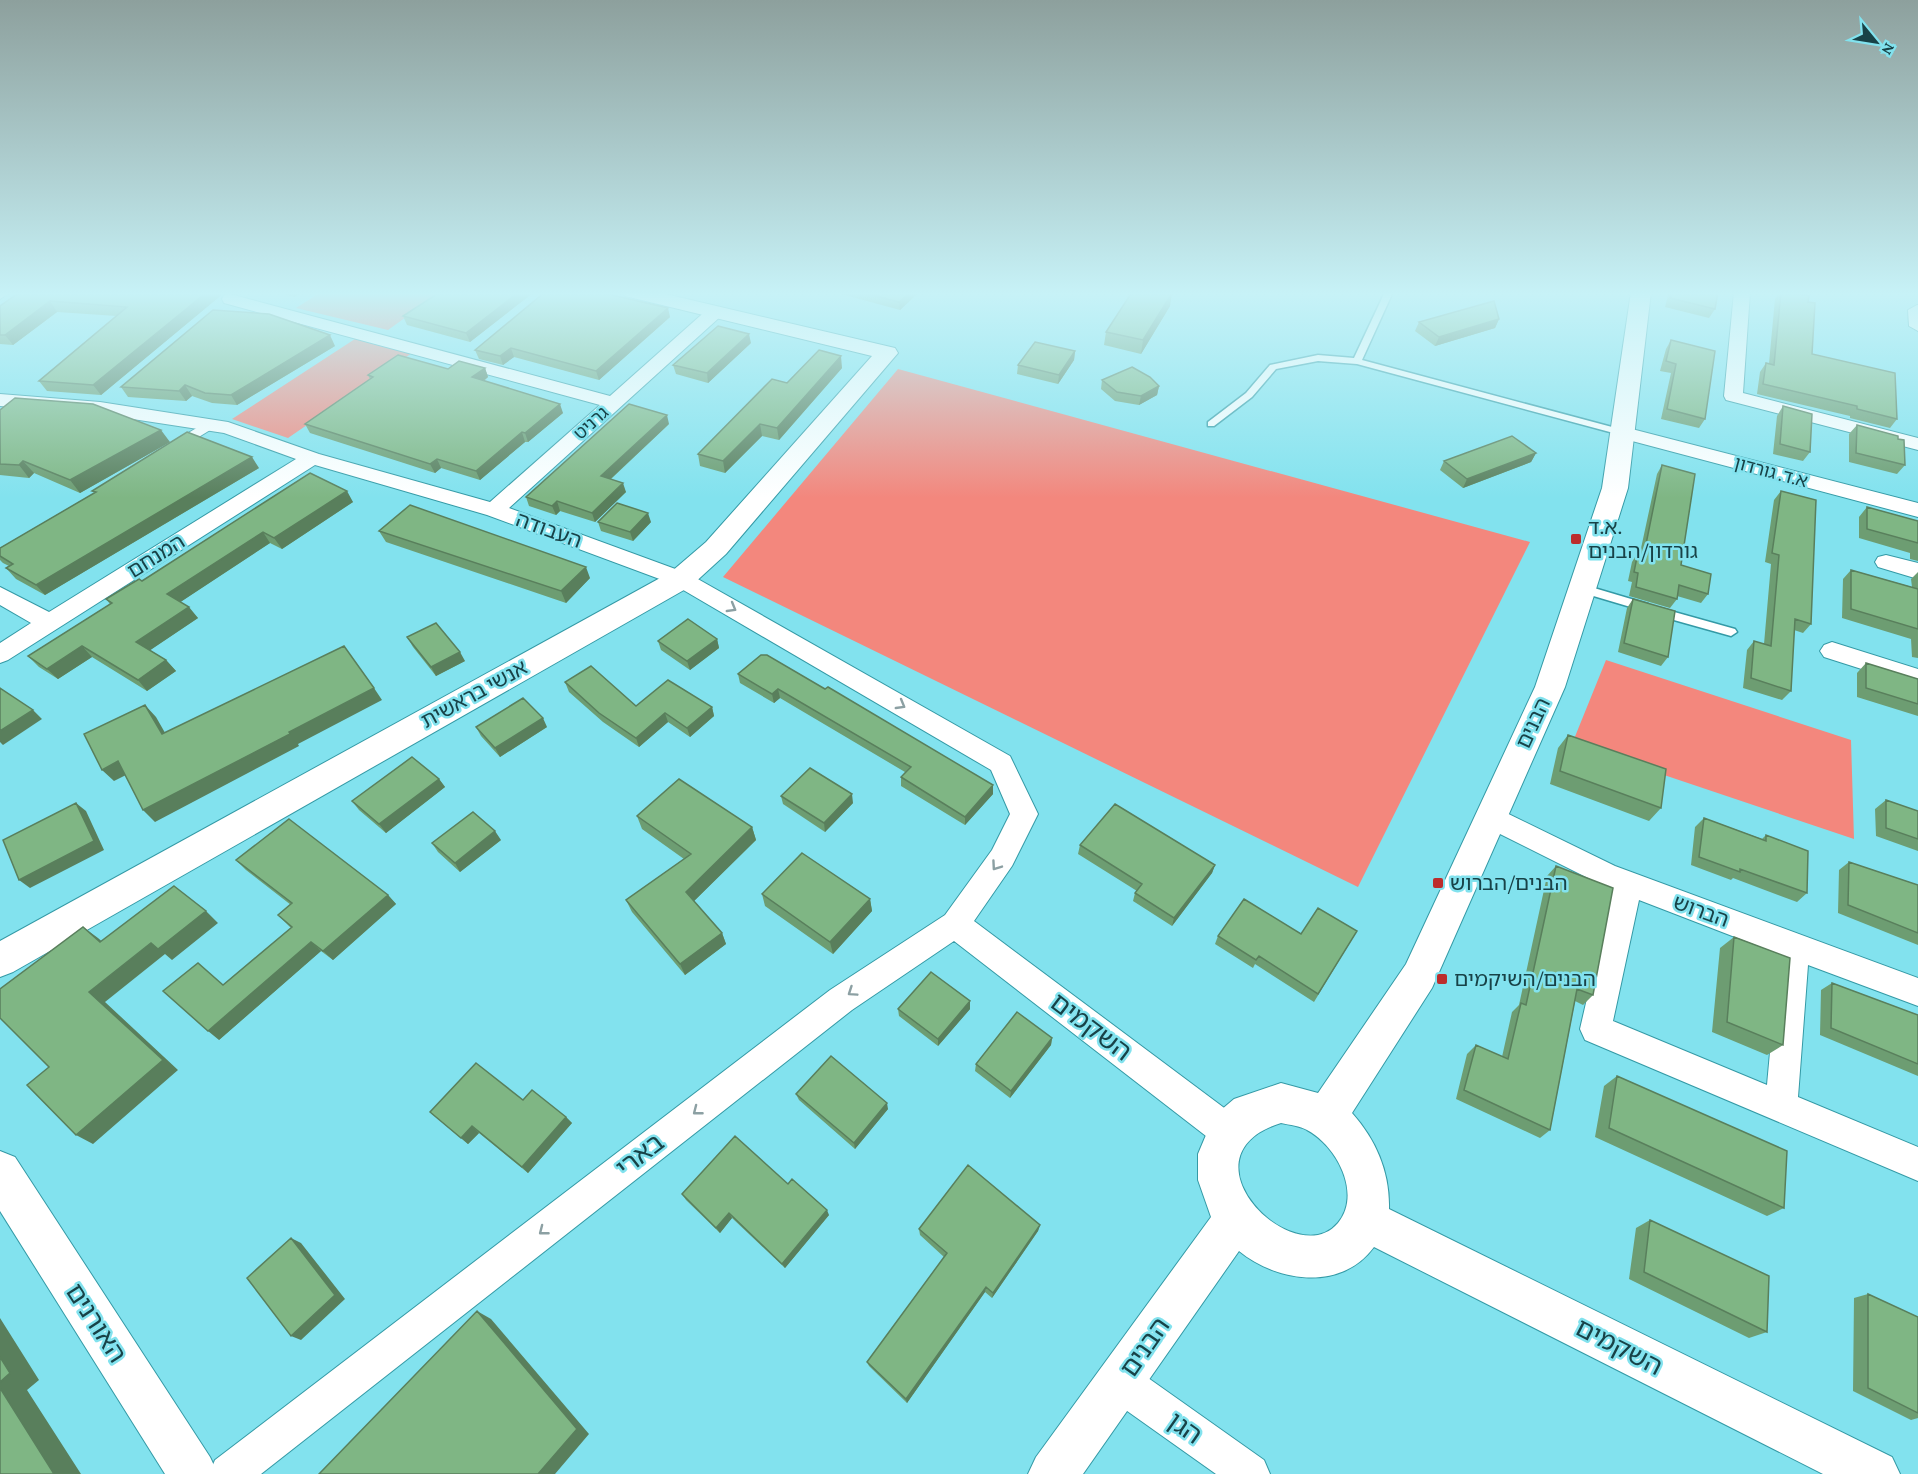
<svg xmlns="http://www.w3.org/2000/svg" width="1918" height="1474" font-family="'Crimson Pro','Noto Sans Hebrew',serif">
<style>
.green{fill:#f3877d}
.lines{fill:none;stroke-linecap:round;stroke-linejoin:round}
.service-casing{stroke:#349aa6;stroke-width:3}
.pedestrian-casing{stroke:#349aa6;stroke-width:2}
.minor-casing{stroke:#349aa6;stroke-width:2}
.tertiary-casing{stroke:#349aa6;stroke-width:2}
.service{fill:#fff;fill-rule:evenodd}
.pedestrian{fill:#fff;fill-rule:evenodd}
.minor{fill:#fff;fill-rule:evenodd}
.tertiary{fill:#fff;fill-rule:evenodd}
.wall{fill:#6d9d72}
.shaded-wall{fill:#597f5c}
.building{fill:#7fb684;stroke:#597f5c;stroke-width:1.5}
.oneway{stroke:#8ca0a3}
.poi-dot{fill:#bc2d2c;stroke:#82e2ee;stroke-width:2}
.labels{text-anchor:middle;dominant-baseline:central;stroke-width:5;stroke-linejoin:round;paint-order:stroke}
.far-street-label{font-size:18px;fill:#184247;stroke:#82e2ee}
.poi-label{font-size:21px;fill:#184247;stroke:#82e2ee;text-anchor:start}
.street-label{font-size:21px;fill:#184247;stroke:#82e2ee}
.near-street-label{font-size:26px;fill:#184247;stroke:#82e2ee}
</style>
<rect width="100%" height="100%" fill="#82e2ee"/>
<!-- green -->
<path class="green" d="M321,292H441L388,330L296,308Z
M358,337L412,353L288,438L232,419Z
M898,369L1530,542L1358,887L723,577Z
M1606,660L1851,740L1854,839L1572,744Z"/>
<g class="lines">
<defs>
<path id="service" d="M1385,292H1393L1362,360L1627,431L1629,433L1624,436L1621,435L1357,364L1318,361L1276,369L1252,397L1214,426H1208V422L1246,393L1270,365L1318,355L1354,358Z
M1584,585L1648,604L1649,607L1644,611L1580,592L1579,589Z
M1660,608L1735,629L1737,632L1731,636L1656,615L1655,612Z"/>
<path id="pedestrian" d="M210,420L217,424L215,427L176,451H166L163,448Z"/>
<path id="minor" d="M0,292H11L0,299Z
M1734,292H1750L1743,393L1918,438V450L1726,400L1724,396Z
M230,294L610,396L709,308H721L724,312L721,316L509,508L689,574L1010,756L1038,814L1012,866L974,921L1239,1119L1244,1131L1239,1143L1227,1148L1215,1143L954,941L852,1010L261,1474H209L215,1460L830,990L945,915L992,850L1010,814L991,770L673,584L487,515L315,465L8,660L0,663V643L31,623L0,605V587L49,612L296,459L224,433L100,414L0,406V394L100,402L228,422L319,454L490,502L600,405L224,303L222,299L224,295Z
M1917,305H1918V331L1909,326L1908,310Z
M1624,427L1918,503V517L1617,437L1614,433Z
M1886,555L1918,563V579L1878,567L1875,562L1878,557Z
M1832,642L1918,669V687L1824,657L1820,651L1824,645Z
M1490,805L1615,866L1918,978V1006L1808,965L1798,1097L1918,1147V1181L1585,1040L1580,1029L1612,890L1480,824L1476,816L1480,808ZM1639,900L1779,954L1767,1085L1613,1021Z
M1120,1363L1134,1368L1264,1460L1270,1474H1216L1106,1396L1101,1382L1106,1368Z"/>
<path id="tertiary" d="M622,292H657L895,348L898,353L726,554L691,586L13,972L0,977V941L671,572L706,542L872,356L625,296Z
M1631,292H1651L1628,488L1565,687L1432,988L1352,1113C1376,1140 1390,1172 1389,1209L1892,1457L1900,1474H1823L1374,1247C1341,1292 1277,1282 1239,1251L1083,1474H1028L1036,1457L1211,1217L1198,1180V1154L1214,1116L1234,1099L1281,1083L1318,1093L1406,964L1535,687L1602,488ZM1281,1123C1290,1125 1300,1126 1307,1130C1337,1146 1362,1194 1338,1223C1295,1274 1175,1156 1281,1123Z
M0,1151L15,1157L210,1457L218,1474H165L0,1211Z"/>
</defs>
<!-- service casing -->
<use href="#service" class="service-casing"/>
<!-- pedestrian casing -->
<use href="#pedestrian" class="pedestrian-casing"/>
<!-- minor casing -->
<use href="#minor" class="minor-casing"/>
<!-- tertiary casing -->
<use href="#tertiary" class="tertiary-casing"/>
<!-- service -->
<use href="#service" class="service"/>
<!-- pedestrian -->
<use href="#pedestrian" class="pedestrian"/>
<!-- minor -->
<use href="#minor" class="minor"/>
<!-- tertiary -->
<use href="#tertiary" class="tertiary"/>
</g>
<!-- wall -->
<path class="wall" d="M20,292H225L101,395L47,391L39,381L117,316L57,312L13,345L0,344V306Z
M276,292H302L294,297Z
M440,292H534L470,342L407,325L403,316Z
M834,292H919L900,310Z
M1669,292H1718L1715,309L1709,318L1665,307Z
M1780,292H1791L1808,302L1812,354L1897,419L1890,428L1850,418V416L1757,394L1760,372L1766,363H1769L1775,299Z
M1170,306L1141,354L1104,345L1106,332Z
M670,317L599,380L514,357L503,365L479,359L475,350Z
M1499,319L1495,328L1435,346L1415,331L1419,322Z
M1671,340L1705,419L1699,428L1661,419L1671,373L1660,371L1666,349Z
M751,343L708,383L676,374L673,365Z
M335,346L237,405L212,403L192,396L186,401L128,397L121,387Z
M1075,351L1074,360L1058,384L1017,374L1018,365Z
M485,368L488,377L484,381L563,413L528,442H525L480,480L441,468L435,473L310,433L305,424L370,379L368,375L448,369Z
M842,368L779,440L762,436L725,473L700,466L698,454L787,383Z
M1102,380L1159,386L1157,395L1139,405L1115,401L1101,389Z
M1783,406L1810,452L1803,461L1773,454L1777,416Z
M0,410L170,442L80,493L34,473L29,478L0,475Z
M669,424L611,479L626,492L595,522L560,511L556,515L529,506L526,497Z
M1857,425L1898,439L1905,465L1897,474L1849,462V434Z
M1536,453L1531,462L1463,488L1440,470L1444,461Z
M1662,465L1681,565L1708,594L1701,603L1677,596V599L1670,608L1629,596L1632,582L1628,581L1632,562L1638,552L1640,553L1657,474Z
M259,468L45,595L16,579L6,568L9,566L3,563L0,560V548L94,493L92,491Z
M310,473L353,502L282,549L270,543L180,602L198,618L150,650L166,660L176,671L147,691L92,657L58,679L39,667L28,656L110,604L106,599L142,581Z
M1781,491L1811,624L1803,633L1794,630L1791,691L1782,700L1743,688L1747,650L1754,641L1764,644L1771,564L1765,562L1774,500Z
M1867,507L1918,521V561L1910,559V553L1859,538V517Z
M598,522H651L633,541L601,531Z
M379,531L590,578L566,603L386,542Z
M1851,570L1912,587L1911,579L1918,572V658L1912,657L1911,639L1842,618L1843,579Z
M1633,599L1668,657L1661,666L1618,652L1627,608Z
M407,637L465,661L436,676L413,647Z
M717,639L719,648L690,670L661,650L658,641Z
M761,655L993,794L965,825L901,786V777L905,772L780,698L774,703L740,683L738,674Z
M1866,663L1918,679V716L1857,697V673Z
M565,682L636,706L712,707L714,716L690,737L668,722L639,747L603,722L569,692Z
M476,727H547L500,757L481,736Z
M1568,735L1661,808L1649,821L1550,784L1558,748Z
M439,779L445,787L386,833L359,810L352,801Z
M781,796L853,803L825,832L783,804Z
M1886,800L1918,811V851L1876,836L1875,809Z
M637,816L752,827L756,840L694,901L722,933L726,944L685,975L632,912L626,900L684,859L642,829Z
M1704,818L1762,839L1766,835L1807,893L1797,902L1733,878L1731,880L1691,865L1695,827Z
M501,840L460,872L438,852L432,843Z
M1080,845L1215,865L1212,873L1172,926L1133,901L1135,893L1137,891L1078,854Z
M236,860L388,895L396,904L333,960L321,951L219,1040L223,985L291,928L278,915L291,905L246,870Z
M1849,862L1918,885V945L1838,913L1839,870Z
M1556,866L1593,995L1583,1005L1575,1001L1550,1130L1540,1138L1456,1099L1467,1054L1476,1045L1502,1057L1512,1012L1519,1005L1547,876Z
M762,894L870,899L872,911L833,954L765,906Z
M1357,931L1314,1002L1255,964L1253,968L1215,944L1218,936L1301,934Z
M1734,937L1783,1045L1767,1055L1712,1032L1720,948Z
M1832,983L1918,1015V1076L1820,1035L1821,990Z
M898,1009H970L938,1046L899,1016Z
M1052,1038L1051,1045L1010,1098L975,1071L976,1064Z
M1617,1076L1784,1208L1767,1216L1595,1137L1604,1086Z
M796,1094L888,1109L855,1149L799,1100Z
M523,1100L566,1117L572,1123L528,1173L479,1133L468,1144L430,1112Z
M682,1194L829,1215L785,1268L732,1218L720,1233L686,1200Z
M1650,1220L1767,1332L1749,1338L1629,1279L1636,1228Z
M1040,1225L1038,1231L992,1298L985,1292L907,1403L869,1366L867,1362L944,1257L920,1235L919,1229Z
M1868,1294L1918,1317V1418L1911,1420L1853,1391L1854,1298Z"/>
<!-- shaded-wall -->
<path class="shaded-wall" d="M207,292H225L101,395L93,385Z
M291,292H302L294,297Z
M519,292H534L470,342L466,333Z
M911,292H919L900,310L899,302Z
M1172,293L1170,306L1141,354L1143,340Z
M50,301L57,312L13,345L5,335Z
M668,308L670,317L599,380L596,371Z
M1499,319L1495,328L1435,346L1439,337Z
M749,334L751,343L708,383L707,373Z
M330,335L335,346L237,405L231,395Z
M511,348L514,357L503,365L500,356Z
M1075,351L1074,360L1058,384L1059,375Z
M841,356L842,368L779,440L777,428Z
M485,368L488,377L476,386L472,377Z
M185,385L192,396L186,401L179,391Z
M1159,386L1157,395L1139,405L1141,396Z
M560,404L563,413L528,442L525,433Z
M667,415L669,424L604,485L601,476Z
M760,424L762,436L725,473L723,461Z
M161,430L170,442L80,493L70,480Z
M522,432L525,442L480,480L476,471Z
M1536,453L1531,462L1463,488L1467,479Z
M252,457L259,468L45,595L36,585Z
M437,459L441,468L435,473L430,464Z
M23,461L34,473L29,478L19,465Z
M623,483L626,492L595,522L592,513Z
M347,491L353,502L282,549L274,538Z
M557,501L560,511L556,515L552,506Z
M648,513L651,522L633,541L630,532Z
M263,532L270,543L176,605L167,594Z
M586,567L590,578L566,603L561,591Z
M189,607L198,618L146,653L136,642Z
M717,639L719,648L690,670L687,661Z
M82,646L92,657L58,679L47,669Z
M460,652L465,661L436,676L431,667Z
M166,660L176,671L147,691L138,680Z
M374,688L382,700L298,744L299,746L155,822L143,810L289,732Z
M778,689L780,698L774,703L772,694Z
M145,705L156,717L172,745L162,734Z
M712,707L714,716L690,737L687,728Z
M33,710L42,719L3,745L0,742V731Z
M665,713L668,722L639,747L636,738Z
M543,718L547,727L500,757L495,748Z
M118,761L130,773L114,781L102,770Z
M439,779L445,787L386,833L379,824Z
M993,785V794L965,825V817Z
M852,794L853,803L825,832L824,823Z
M76,803L86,811L104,850L30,888L19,880Z
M752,827L756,840L691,904L686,892Z
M495,831L501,840L460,872L455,863Z
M1215,865L1212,873L1172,926L1174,918Z
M388,895L396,904L333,960L323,951Z
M870,899L872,911L833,954L830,942Z
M206,911L218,923L172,960L165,954L105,1002L178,1070L93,1144L76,1135L89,992L151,943Z
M83,927L98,938L115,953L100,942Z
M722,933L726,944L685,975L680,964Z
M311,942L321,951L219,1040L208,1031Z
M970,1001V1009L938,1046V1039Z
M1052,1038L1051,1045L1010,1098L1011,1091Z
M887,1103L888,1109L855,1149L854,1143Z
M566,1117L572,1123L528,1173L522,1167Z
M472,1126L479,1133L468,1144L461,1138Z
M827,1210L829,1215L785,1268L782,1264Z
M729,1213L732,1218L720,1233L716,1228Z
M1040,1225L1038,1231L992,1298L993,1293Z
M291,1238L301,1243L345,1299L301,1340L291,1336Z
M986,1287L985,1292L907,1403L906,1399Z
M477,1311L491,1319L589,1434L555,1474H538Z
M0,1318L39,1380L27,1390L81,1474H54L0,1388Z"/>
<!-- building -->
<path class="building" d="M20,292H207L93,385L39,381L127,307L50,301L5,335H0V306Z
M440,292H519L466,333L403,316Z
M545,292H599L668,308L596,371L511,348L500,356L475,350Z
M861,292H911L899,302Z
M1132,292H1167L1172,293L1143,340L1106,332Z
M1672,292H1718L1715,309L1670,298Z
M1781,292H1791L1809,296L1808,302L1815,303L1812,354L1895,373L1897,419L1857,409V406L1763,384L1766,363L1774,365Z
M1494,301L1499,319L1439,337L1419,322Z
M213,310L269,314L330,335L231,395L205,393L185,385L179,391L121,387Z
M718,326L749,334L707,373L673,365Z
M1671,340L1715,351L1705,419L1667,409L1676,364L1666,361Z
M1035,342L1075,351L1059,375L1018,365Z
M819,350L841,356L777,428L760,424L723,461L698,454L772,379L787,383Z
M398,355L448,369L459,361L485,368L472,377L560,404L525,433L522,432L476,471L437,459L430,464L305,424L373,377L368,375Z
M1132,367L1150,377L1159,386L1141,396L1117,392L1102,380Z
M15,398L93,404L161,430L70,480L23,461L19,465L0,464V410Z
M629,404L667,415L601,476L623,483L592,513L557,501L552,506L526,497Z
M1783,406L1812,414L1810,452L1780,444Z
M1857,425L1898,436V439L1904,440L1905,465L1856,453Z
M187,432L252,457L36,585L6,568L13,564L0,556V548L96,492L92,491Z
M1512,436L1536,453L1467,479L1444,461Z
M1662,465L1695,474L1681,565L1711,574L1708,594L1679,585L1677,599L1636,587L1638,573L1634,572L1638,552L1644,554Z
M310,473L347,491L274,538L263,532L167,594L189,607L136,642L166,660L138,680L82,646L47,669L28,656L112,603L106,599L139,579L142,581Z
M1781,491L1816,500L1811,624L1795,619L1791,691L1751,678L1754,641L1771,646L1779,555L1772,553Z
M617,503L648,513L630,532L598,522Z
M410,505L586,567L561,591L379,531Z
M1867,507L1918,521V543L1867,529Z
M1851,570L1918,589V629L1851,609Z
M1633,599L1675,611L1668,657L1624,643Z
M688,619L717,639L687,661L658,641Z
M436,623L460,652L431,667L407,637Z
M344,646L374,688L289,732L290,734L143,810L118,761L102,770L84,734L145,705L162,734Z
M761,655H767L825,689L828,687L993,785L965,817L901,777L911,767L778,689L772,694L738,674Z
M1866,663L1918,679V704L1866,688Z
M591,666L636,706L668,680L712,707L687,728L665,713L636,738L599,713L565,682Z
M0,688L33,710L0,731Z
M523,698L543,718L495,748L476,727Z
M1568,735L1666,769L1661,808L1560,771Z
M412,757L439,779L379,824L352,801Z
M810,768L852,794L824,823L781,796Z
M679,779L752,827L686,892L722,933L680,964L626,900L691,854L637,816Z
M1886,800L1918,811V839L1886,828Z
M76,803L94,841L19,880L3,840Z
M1115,804L1215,865L1174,918L1135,893L1142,884L1080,845Z
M473,812L495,831L455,863L432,843Z
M1704,818L1766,841V835L1808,851L1807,893L1740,869V872L1699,857Z
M289,819L388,895L323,951L311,942L208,1031L163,991L198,963L223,985L292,927L278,915L292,903L236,860Z
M802,853L870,899L830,942L762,894Z
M1849,862L1918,885V933L1848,905Z
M1556,866L1613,888L1593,995L1577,989L1550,1130L1464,1090L1476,1045L1508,1059L1521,1003L1526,1005Z
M174,886L206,911L158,949L151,943L89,992L163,1060L76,1135L27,1085L49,1067L0,1018V989L83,927L100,942Z
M1244,899L1301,934L1318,908L1357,931L1318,994L1259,956L1256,960L1218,936Z
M1734,937L1790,958L1783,1045L1727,1022Z
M931,972L970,1001L938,1039L898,1009Z
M1832,983L1918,1015V1064L1831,1028Z
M1017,1012L1052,1038L1011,1091L976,1064Z
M831,1056L887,1103L854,1143L796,1094Z
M476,1063L523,1100L532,1090L566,1117L522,1167L472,1126L461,1138L430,1112Z
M1617,1076L1787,1151L1784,1208L1609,1128Z
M735,1136L788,1184L792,1179L827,1210L782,1264L729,1213L716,1228L682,1194Z
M968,1165L1040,1225L993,1293L986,1287L906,1399L867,1362L947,1253L919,1229Z
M1650,1220L1769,1276L1767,1332L1644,1272Z
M291,1238L335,1295L291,1336L247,1278Z
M1868,1294L1918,1317V1413L1868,1388Z
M477,1311L577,1429L538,1474H319Z
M0,1357L10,1373L0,1382Z
M0,1388L54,1474H0Z"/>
<!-- one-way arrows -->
<defs><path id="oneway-chevron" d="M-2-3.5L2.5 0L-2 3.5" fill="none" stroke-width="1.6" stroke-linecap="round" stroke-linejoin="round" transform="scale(1.5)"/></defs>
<g class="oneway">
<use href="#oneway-chevron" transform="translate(732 608) rotate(30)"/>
<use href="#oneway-chevron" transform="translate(901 705) rotate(30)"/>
<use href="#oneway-chevron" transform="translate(996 866) rotate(125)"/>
<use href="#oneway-chevron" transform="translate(852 992) rotate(146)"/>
<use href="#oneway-chevron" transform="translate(697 1111) rotate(142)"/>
<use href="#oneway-chevron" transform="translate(543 1231) rotate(142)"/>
</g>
<!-- sky -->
<linearGradient id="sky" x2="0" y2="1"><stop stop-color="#8da09d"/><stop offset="0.59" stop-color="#c7f2f7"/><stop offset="1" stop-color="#c7f2f7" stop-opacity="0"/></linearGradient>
<rect width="1918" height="498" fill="url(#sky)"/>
<!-- markers -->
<g class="poi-dot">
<rect x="1570" y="533" width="12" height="12" rx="3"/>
<rect x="1432" y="877" width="12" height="12" rx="3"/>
<rect x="1436" y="973" width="12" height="12" rx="3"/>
</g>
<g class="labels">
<!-- far-street labels -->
<g class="far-street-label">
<text transform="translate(591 423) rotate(-42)">גרניט</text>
<text transform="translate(1771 472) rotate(15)">א.ד. גורדון</text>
</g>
<!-- poi labels -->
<g class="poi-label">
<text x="1588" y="527">א.ד.<tspan x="1588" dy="24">גורדון/הבנים</tspan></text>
<text x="1450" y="883">הבנים/הברוש</text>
<text x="1454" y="979">הבנים/השיקמים</text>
</g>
<!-- street labels -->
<g class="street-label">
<text transform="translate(549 530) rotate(20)">העבודה</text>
<text transform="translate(156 556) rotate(-32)">המנחם</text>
<text transform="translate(474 694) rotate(-29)">אנשי בראשית</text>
<text transform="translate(1533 723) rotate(-65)">הבנים</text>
<text transform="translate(1701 911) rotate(20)">הברוש</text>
</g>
<!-- near-street labels -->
<g class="near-street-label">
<text transform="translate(1091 1027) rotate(37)">השקמים</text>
<text transform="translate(640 1155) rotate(-38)">בארי</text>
<text transform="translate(96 1323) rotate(57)">האורנים</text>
<text transform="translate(1145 1347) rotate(-55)">הבנים</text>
<text transform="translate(1619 1347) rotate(27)">השקמים</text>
<text transform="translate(1185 1428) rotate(35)">הגן</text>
</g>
</g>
<!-- north arrow -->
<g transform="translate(1876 42) rotate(120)" stroke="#82e2ee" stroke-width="4.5" paint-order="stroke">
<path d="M0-4.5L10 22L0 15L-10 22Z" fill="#184247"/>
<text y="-9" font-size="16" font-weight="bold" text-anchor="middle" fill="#184247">N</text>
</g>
</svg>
